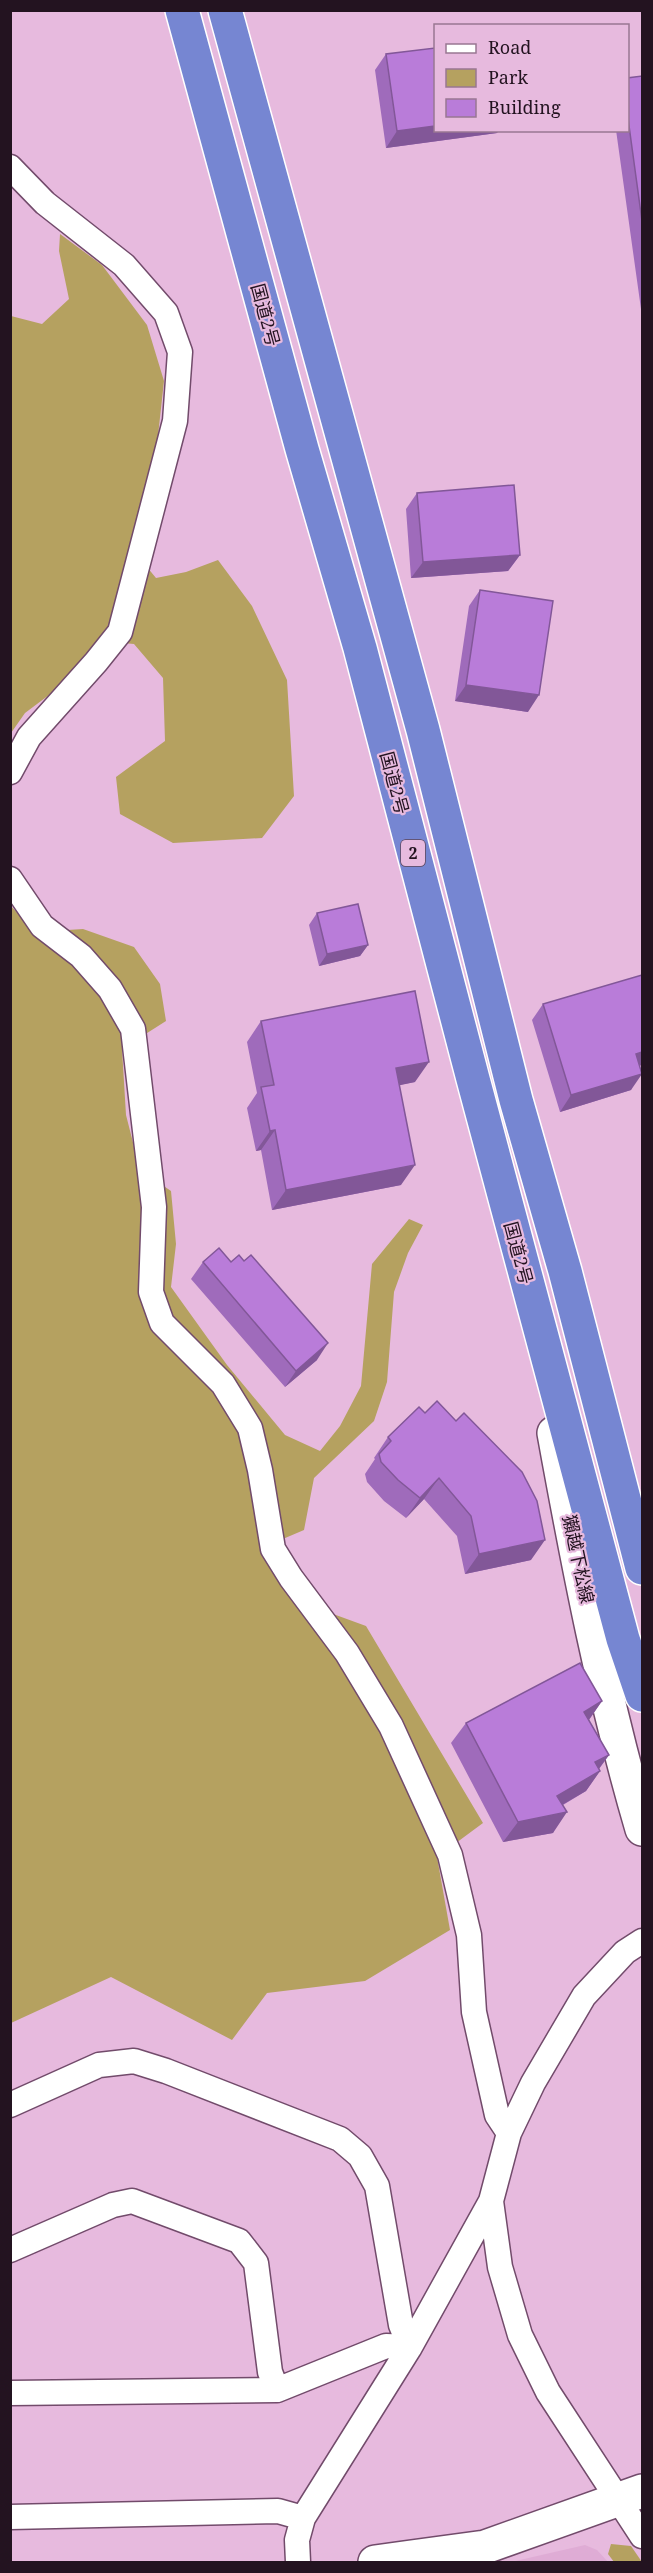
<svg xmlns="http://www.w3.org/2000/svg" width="653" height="2573" font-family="'Noto Serif','Noto Sans JP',serif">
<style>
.built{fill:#dfacd5}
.green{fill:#b5a160}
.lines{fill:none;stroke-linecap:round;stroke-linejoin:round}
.street-casing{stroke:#724b6b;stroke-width:27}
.secondary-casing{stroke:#724b6b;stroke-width:36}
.highway-casing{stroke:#fff;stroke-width:36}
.street{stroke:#fff;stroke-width:24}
.secondary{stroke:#fff;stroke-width:33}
.highway{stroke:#7686d2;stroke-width:33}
.wall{fill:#9f6bbb}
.shaded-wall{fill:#825798}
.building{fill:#b97cd9;stroke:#825798;stroke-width:1.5}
.labels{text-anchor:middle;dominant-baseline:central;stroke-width:4.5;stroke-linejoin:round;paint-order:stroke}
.shield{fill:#e7bade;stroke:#5e4559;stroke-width:1.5}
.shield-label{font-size:16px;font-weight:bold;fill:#231320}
.street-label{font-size:18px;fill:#231320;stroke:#e7bade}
</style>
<rect width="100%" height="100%" fill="#e7bade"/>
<!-- built -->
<path class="built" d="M585,2545L597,2550L608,2562H511Z"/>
<!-- green -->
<path class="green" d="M60,234L102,265L147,325L164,381L154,472L133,550L156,578L186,572L218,560L252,606L287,680L294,796L262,838L173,843L120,814L116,777L165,741L163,678L134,644L100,641L65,683L25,713L11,733V316L42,324L69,299L59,251Z
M10,905L35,932L83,929L134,947L160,984L166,1021L122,1049L126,1115L140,1170L171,1191L176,1244L171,1287L227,1365L285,1435L320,1451L340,1426L361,1386L372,1264L409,1219L423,1225L408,1253L394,1292L387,1382L374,1421L314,1478L304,1530L264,1547L303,1603L366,1626L483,1823L437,1857L450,1930L365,1981L267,1993L232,2040L111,1977L11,2023Z
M611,2544L631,2546L642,2562H614L608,2554Z"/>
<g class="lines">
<defs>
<path id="street" d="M10,167L45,203L124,265L166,313L180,352L175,421L120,632L96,662L29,737L10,772
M10,879L42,926L81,956L110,989L133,1029L154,1207L151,1292L162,1323L223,1384L250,1428L260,1470L273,1549L291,1578L347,1653L391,1726L450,1855L469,1935L474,2012L497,2115L509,2133
M10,2105L99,2065L134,2061L166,2071L340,2139L360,2156L377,2186L401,2325L410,2347L386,2346L277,2390L10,2393
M491,2201L500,2267L520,2335L548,2392L642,2536
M10,2250L113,2205L132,2201L239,2241L256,2263L270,2372L277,2390
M10,2517L278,2511L303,2518
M298,2562L297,2540L303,2518L410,2347L491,2201L509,2133L533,2083L584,1996L625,1952L642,1941"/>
<path id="secondary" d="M554,1433C578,1565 604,1700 642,1829
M375,2562L485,2547L642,2491"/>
<path id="highway" d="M182,10L302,449L360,648L473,1079L623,1639L642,1695
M225,10L423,730L516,1100L565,1271L642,1568"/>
</defs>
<!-- street casing -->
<use href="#street" class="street-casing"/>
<!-- secondary casing -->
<use href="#secondary" class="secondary-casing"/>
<!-- highway casing -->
<use href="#highway" class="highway-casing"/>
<!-- street -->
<use href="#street" class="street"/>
<!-- secondary -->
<use href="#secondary" class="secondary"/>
<!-- highway -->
<use href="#highway" class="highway"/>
</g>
<!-- wall -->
<path class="wall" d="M386,54L435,130H499L497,133L386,148L375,70Z
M642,76V309H641L616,130H627V78Z
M417,493L520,555L508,571L411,578L406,509Z
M480,590L528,712L455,701L469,606Z
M317,913L368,945L360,956L319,966L309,925Z
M543,1004L640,1066L631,1090L560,1112L532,1020Z
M261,1021L415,1082L399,1085L401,1185L272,1210L261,1150L256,1151L247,1108L257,1093L247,1042Z
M203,1262L317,1360L285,1387L191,1279Z
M419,1407L531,1560L465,1574L457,1536L424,1499L406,1518L384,1501L367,1482L365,1474L375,1459L374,1458L388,1437Z
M602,1701L589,1720L609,1755L599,1769L600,1771L586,1791L563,1805L553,1833L503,1842L451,1743L466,1723Z"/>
<!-- shaded-wall -->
<path class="shaded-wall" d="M435,126V130H499L497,133L386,148L397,131Z
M520,555L508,571L411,578L423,562Z
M466,685L539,695L528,712L455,701Z
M368,945L360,956L319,966L327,954Z
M642,1052V1065L625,1071L636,1054Z
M429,1062L415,1082L382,1089L396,1068Z
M642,1074L631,1090L560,1112L571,1095Z
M275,1130L261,1150L256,1151L270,1131Z
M415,1165L401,1185L272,1210L286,1190Z
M328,1343L317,1360L285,1387L296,1371Z
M439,1478L424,1499L406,1518L420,1498Z
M545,1540L531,1560L465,1574L479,1554Z
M602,1701L588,1721L584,1712Z
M609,1755L595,1774L600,1771L586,1791L543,1816L557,1796L595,1762Z
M567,1812L553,1833L503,1842L518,1822Z"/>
<!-- building -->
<path class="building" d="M435,48V126L397,131L386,54Z
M642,76V221L627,111V78Z
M514,485L520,555L423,562L417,493Z
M480,590L553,601L539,695L466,685Z
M358,904L368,945L327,954L317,913Z
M642,975V1052L636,1054L642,1074L571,1095L543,1004Z
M415,991L429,1062L396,1068L415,1165L286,1190L275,1130L270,1131L261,1087L274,1085L261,1021Z
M219,1248L231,1262L239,1255L244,1261L251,1255L328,1343L296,1371L203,1262Z
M437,1401L456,1421L464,1413L522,1472L537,1501L545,1540L479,1554L471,1516L439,1478L420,1498L398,1480L381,1462L379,1454L391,1441L388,1437L419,1407L425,1413Z
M580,1663L602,1701L584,1712L609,1755L595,1762L600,1771L557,1796L567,1812L518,1822L466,1723Z"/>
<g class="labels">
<!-- shield labels -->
<rect class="shield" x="401" y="840" width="24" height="26" rx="4.5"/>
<g class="shield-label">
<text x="413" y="853">2</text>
</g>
<!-- street labels -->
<g class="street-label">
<text transform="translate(266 315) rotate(75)">国道2号</text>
<text transform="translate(395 783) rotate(75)">国道2号</text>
<text transform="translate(519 1253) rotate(75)">国道2号</text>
<text transform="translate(579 1559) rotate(78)">獺越下松線</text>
</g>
</g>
<!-- border -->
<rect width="653" height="2573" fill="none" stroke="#231320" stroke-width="24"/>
<!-- legend -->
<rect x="434" y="24" width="195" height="108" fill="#e7bade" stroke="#997792" stroke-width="1.5"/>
<rect x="446" y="44" width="30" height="9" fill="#ffffff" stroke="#997792" stroke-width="1.5"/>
<text x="488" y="54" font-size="18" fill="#231320">Road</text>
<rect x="446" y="69" width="30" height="18" fill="#b5a160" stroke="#997792" stroke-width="1.5"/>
<text x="488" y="84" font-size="18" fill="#231320">Park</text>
<rect x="446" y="99" width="30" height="18" fill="#b97cd9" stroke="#997792" stroke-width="1.5"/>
<text x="488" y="114" font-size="18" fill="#231320">Building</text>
</svg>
